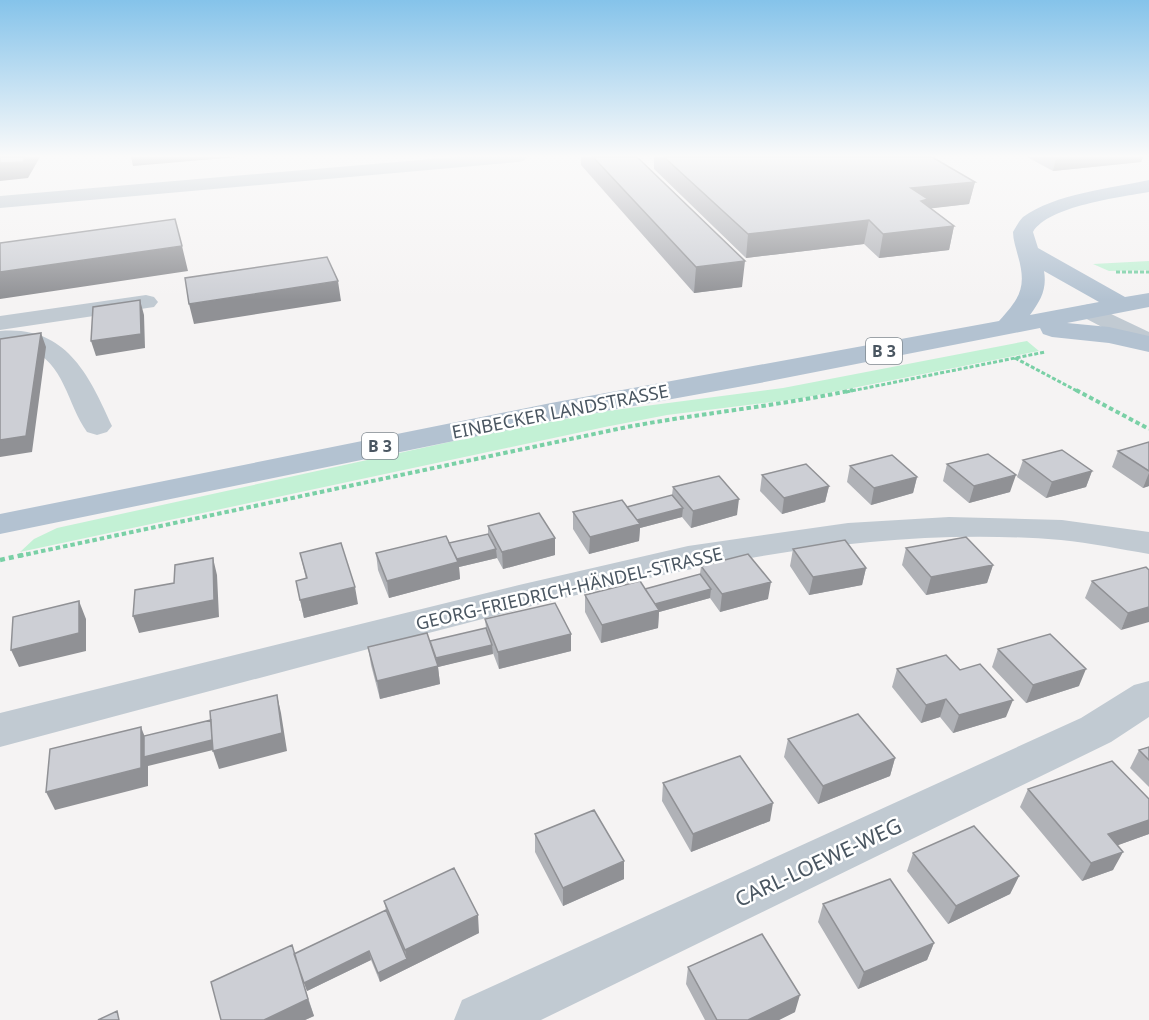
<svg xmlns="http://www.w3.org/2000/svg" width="1149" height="1020" font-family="'Noto Sans',sans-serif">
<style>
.green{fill:#c3f1d5}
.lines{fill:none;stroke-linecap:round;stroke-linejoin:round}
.path-far2{stroke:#7ad0a6;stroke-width:3;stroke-dasharray:4 2;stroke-linecap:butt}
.path-far1{stroke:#7ad0a6;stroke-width:4;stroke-dasharray:4.5 3;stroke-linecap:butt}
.path{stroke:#7ad0a6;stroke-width:4.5;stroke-dasharray:5 4;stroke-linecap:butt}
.minor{fill:#c1cad2;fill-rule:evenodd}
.major{fill:#b3c2d1;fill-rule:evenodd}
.wall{fill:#b0b2b7}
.shaded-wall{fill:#909195}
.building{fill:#cdcfd5;stroke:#909195;stroke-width:1.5}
.labels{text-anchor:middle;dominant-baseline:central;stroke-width:5;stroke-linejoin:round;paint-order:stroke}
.shield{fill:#fff;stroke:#808990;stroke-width:1.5}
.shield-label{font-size:16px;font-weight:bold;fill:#4a5661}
.street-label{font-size:18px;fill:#4a5661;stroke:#fff}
.near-street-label{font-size:21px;fill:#4a5661;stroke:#fff}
</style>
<rect width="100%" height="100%" fill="#f5f3f3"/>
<!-- green -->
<path class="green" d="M1149,261V270L1109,271L1093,264Z
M1027,341L1039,351L797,399L667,415L605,427L20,552L34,539L57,528L486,434L607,411L783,388Z"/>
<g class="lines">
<!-- path-far2 -->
<path class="path-far2" d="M1116,272H1149
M1015,358L1079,392
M846,392L1045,352"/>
<!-- path-far1 -->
<path class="path-far1" d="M1076,390L1149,429
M19,556L627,427C702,413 778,406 853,390"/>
<!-- path -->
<path class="path" d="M0,560L27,554"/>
<!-- minor -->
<path class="minor" d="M455,157H527L524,161L518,162L0,208V196Z
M146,295L154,297L158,302L154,307L0,330V316Z
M1090,304L1149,332V350L1140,347L1081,316L1078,311L1081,306Z
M0,331C66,325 89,375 112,426L107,432L97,435L87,432C67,404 65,363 28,348C19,345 9,346 0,345Z
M949,517L1062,520L1149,532V554C1120,549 1091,543 1061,540C843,522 626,581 417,636C278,673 139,710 0,747V713L519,585L688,546L848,523Z
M1149,681V717L1111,742L541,1020H454L462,1000L1081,718L1134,685Z"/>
<!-- major -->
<path class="major" d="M1149,180V192C1121,197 1048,206 1033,232L1038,248L1125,297L1149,293V307L1067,323L1109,327L1149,336V352L1109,343L1052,337L1043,334L1040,328L760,383L551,421L0,534V514L551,403L999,321C1020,298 1027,287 1018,256C1016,248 1013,240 1013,232C1016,227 1019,221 1023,217C1054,194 1112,188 1149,180ZM1044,271L1099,302L1030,315C1041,300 1047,289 1044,271Z"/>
</g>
<!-- wall -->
<path class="wall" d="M581,157H593L742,287L694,293L581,165Z
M654,157H936H933L975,182L969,204L931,208L954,226L949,250L879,258L864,244L746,258L654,169Z
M1027,157H1143L1141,162L1053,171Z
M1149,442V486L1143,488L1112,467L1118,451Z
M1023,460L1092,471L1086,487L1046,498L1017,477Z
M947,464L1010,492L969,503L943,481Z
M850,466L917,477L913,493L871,505L847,482Z
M762,475L829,486L825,502L782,514L760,491Z
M673,487L737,515L691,528L682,517L640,528L639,541L589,554L573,529V512L627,507L672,495Z
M488,526L555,555L503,569L497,558L459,567L460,579L389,598L378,570L376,553L449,543L488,534Z
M906,548L993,565L987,583L926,595L902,565Z
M793,549L866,568L862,585L809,595L790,566Z
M300,553L358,604L304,618L296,581L306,579Z
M701,566L768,599L720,612L710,598L659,612L658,628L601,643L585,612V595L645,589L700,574Z
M1149,570L1121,630L1085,598L1092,581Z
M485,619L571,634V651L499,669L493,653L438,667L440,684L380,699L371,665L368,647L430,641L486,628Z
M998,649L1079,686L1026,703L992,667Z
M897,669L960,670L1006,717L953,733L940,717L921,723L892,687Z
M788,739L895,758L890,776L818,804L784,757Z
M1149,747V787L1130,768L1139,750Z
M663,783L770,821L691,852L662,801Z
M1028,789L1149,799V834L1118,845L1113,870L1082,881L1020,807Z
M535,834L624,879L563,906L535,852Z
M913,853L1019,876L1010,894L948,924L907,871Z
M384,901L479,933L380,982L371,960L307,991L297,963L314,1016L305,1020L294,954L386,910Z
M823,904L934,943L927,960L858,989L818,922Z
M688,967L795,1012L779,1020H705L686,984Z"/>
<!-- shaded-wall -->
<path class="shaded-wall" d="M25,157H40L28,178L0,181V163Z
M131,157H237L133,166Z
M1056,157H1143L1141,162L1053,171Z
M975,182L969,204L926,209L911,188Z
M869,220L864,244L746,258L748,234Z
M954,226L949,250L879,258L883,234Z
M182,246L188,271L0,299V272Z
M745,261L742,287L694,293L696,267Z
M338,281L341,301L194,324L189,304Z
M140,300L144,315L145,348L96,356L91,341Z
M41,333L46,347L32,452L0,457V440Z
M1092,471L1086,487L1046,498L1052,482Z
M1149,473V486L1143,488Z
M1016,475L1010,492L969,503L974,486Z
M917,477L913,493L871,505L874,488Z
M829,486L825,502L782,514L784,498Z
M739,499L737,515L691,528L693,511Z
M683,508L682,517L640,528L639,541L589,554L590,537L632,521Z
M555,538V555L503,569L502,552Z
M496,549L497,558L459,567L460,579L389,598L387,581L453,560Z
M213,558L217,575L219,617L139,633L133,616Z
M993,565L987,583L926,595L931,577Z
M866,568L862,585L809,595L813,577Z
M771,582L768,599L720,612L722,594Z
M355,587L358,604L304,618L300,600Z
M711,589L710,598L659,612L658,628L601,643L602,625L650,605Z
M79,601L86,619V651L19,667L11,650Z
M1149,607V622L1121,630L1128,613Z
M571,634V651L499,669L498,652Z
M492,645L493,654L438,667L440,684L380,699L377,681L434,659Z
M1086,669L1079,686L1026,703L1033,685Z
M277,695L281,713L287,751L219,769L213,751Z
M946,699L940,717L921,723L926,705Z
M1013,700L1006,717L953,733L959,715Z
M141,727L148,745L214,740L217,749L148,766V786L55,810L46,792Z
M895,758L890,776L818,804L823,786Z
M773,803L770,821L691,852L693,834Z
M1149,820V834L1099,852L1108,834Z
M1123,852L1113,870L1082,881L1091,863Z
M624,861V879L563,906V888Z
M1019,876L1010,894L948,924L956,906Z
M478,915L479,933L380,982L378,973L407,959L405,950Z
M934,943L927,960L858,989L864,972Z
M369,951L371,960L307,991L304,983Z
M800,995L795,1012L779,1020H748Z
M308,999L314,1016L305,1020H264Z"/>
<!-- building -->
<path class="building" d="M0,157H25L23,162L0,163Z
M593,157H637L745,261L696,267Z
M664,157H932L975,182L911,188L928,199L921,201L954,226L883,234L869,220L748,234Z
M175,219L182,246L0,272V243Z
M327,257L338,281L189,304L185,278Z
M140,300L141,334L91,341L93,307Z
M41,333L26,436L0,440V339Z
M1149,442V471L1118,451Z
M1062,450L1092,471L1052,482L1023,460Z
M988,454L1016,475L974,486L947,464Z
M892,455L917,477L874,488L850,466Z
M806,464L829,486L784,498L762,475Z
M719,476L739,499L693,511L673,487Z
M672,495L683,508L637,520L627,507Z
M622,500L640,524L590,537L573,512Z
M539,513L555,538L502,552L488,526Z
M488,534L496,549L457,559L449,543Z
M446,536L458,562L387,581L376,553Z
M966,537L993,565L931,577L906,548Z
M845,540L866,568L813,577L793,549Z
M341,543L355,587L300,600L296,581L307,578L300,553Z
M748,554L771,582L722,594L701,566Z
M213,558L214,600L133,616L135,590L174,583L175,565Z
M1146,567L1149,570V607L1128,613L1092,581Z
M700,574L711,589L655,604L645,589Z
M640,581L659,610L602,625L585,595Z
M79,601V633L11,650L13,617Z
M555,603L571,634L498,652L485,619Z
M486,628L492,645L436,658L430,641Z
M427,633L438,666L377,681L368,647Z
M1050,634L1086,669L1033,685L998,649Z
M946,655L960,670L980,664L1013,700L959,715L946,699L926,705L897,669Z
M277,695L282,733L213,751L210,711Z
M858,714L895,758L823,786L788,739Z
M211,720L212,740L144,757V736Z
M141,727V768L46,792L50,749Z
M1149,747V760L1139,750Z
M740,756L773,803L693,834L663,783Z
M1112,761L1149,799V820L1108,834L1123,852L1091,863L1028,789Z
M594,810L624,861L563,888L535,834Z
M974,826L1019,876L956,906L913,853Z
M454,868L478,915L405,950L384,901Z
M890,879L934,943L864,972L823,904Z
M386,910L407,959L378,973L369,951L304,983L294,954Z
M762,934L800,995L748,1020H717L688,967Z
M292,945L308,999L264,1020H221L211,982Z
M117,1011L119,1020H98Z"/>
<!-- sky -->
<linearGradient id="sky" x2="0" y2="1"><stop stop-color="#85c3ea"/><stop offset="0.52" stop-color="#fafafa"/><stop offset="1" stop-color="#fafafa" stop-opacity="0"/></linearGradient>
<rect width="1149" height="300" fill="url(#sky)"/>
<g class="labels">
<!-- shield labels -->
<g class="shield">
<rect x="866" y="338" width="36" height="26" rx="4.5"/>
<rect x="362" y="433" width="36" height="26" rx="4.5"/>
</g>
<g class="shield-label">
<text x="884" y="351">B 3</text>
<text x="380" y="446">B 3</text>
</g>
<!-- street labels -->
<g class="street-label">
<text transform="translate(560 411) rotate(-11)">EINBECKER LANDSTRASSE</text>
<text transform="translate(569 588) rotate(-13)">GEORG-FRIEDRICH-HÄNDEL-STRASSE</text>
</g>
<!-- near-street labels -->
<g class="near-street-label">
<text transform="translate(818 862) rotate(-25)">CARL-LOEWE-WEG</text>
</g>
</g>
</svg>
